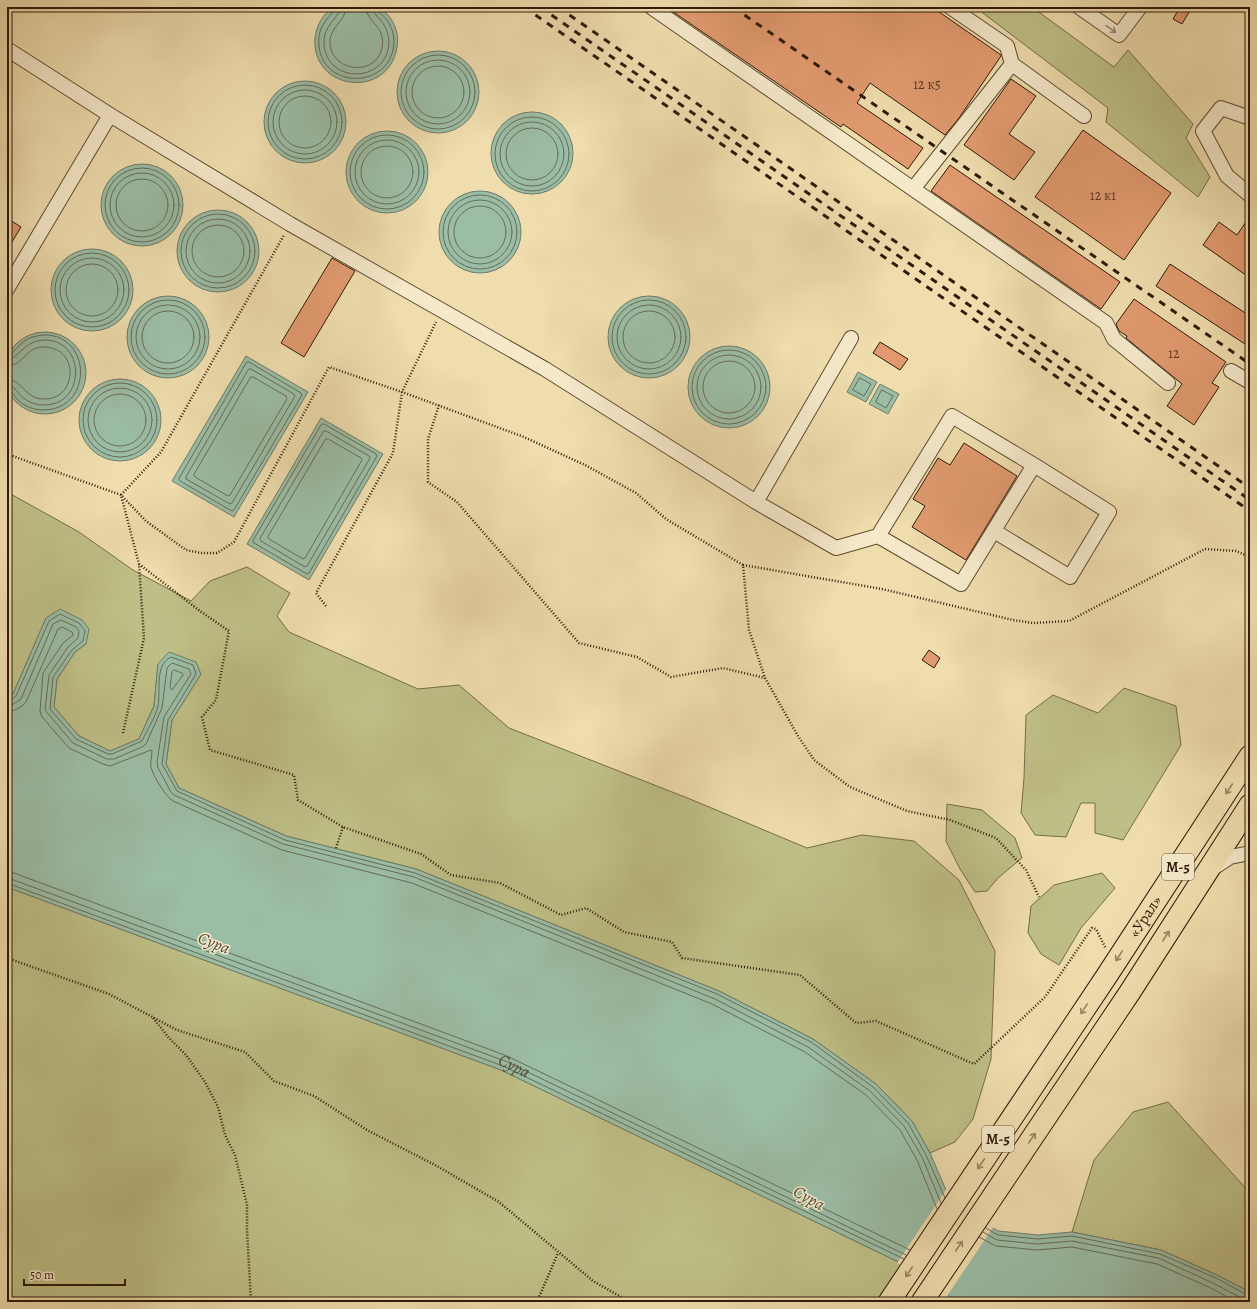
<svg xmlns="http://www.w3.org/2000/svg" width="1257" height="1309" font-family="Alegreya,serif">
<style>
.green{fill:#bebf86;stroke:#776c48}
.water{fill:#9bbda6;stroke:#707c67}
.pier{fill:#efddae}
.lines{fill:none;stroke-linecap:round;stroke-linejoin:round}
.shore{stroke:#666c58;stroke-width:1}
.building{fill:#e19a6f;stroke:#301a09}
.minor-casing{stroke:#604b32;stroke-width:16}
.highway-casing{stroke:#301a09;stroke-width:23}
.path{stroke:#301a09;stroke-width:2.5;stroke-dasharray:1 2;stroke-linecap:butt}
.minor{stroke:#f5e9ca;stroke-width:14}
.highway{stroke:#efddae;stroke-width:21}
.rail{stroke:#301a09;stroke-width:3;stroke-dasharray:7 7;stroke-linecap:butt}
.oneway{stroke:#9c8c73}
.oneway2{stroke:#998564}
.labels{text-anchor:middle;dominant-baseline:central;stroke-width:3;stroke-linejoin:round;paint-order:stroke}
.number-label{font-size:14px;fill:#5c3a22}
.shield{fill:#f5e9ca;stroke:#6b5843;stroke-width:1}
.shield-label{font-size:15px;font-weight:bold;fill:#301a09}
.street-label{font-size:16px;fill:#301a09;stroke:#f5e9ca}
.water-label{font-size:17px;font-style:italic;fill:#504b38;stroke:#f5e9ca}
</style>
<rect width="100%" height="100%" fill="#efddae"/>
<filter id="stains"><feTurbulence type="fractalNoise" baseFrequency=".005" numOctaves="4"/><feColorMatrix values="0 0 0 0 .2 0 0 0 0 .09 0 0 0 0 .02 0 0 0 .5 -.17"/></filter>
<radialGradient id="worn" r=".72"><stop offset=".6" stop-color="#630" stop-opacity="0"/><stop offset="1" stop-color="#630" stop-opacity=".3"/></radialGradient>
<!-- green -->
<path class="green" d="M975,7H1032L1114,67L1128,50L1193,124L1186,138L1210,177L1198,197L1106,122L1108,108Z
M7,492L79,532L133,570L191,601L210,581L247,567L290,593L277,616L289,632L418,689L459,685L509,728L690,799L807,848L862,835L914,841L959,880L995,951L991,1059L973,1119L955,1142L930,1153L912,1121L876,1084L813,1039L719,991L416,869L286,836L179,788L166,764L172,720L201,674L158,664L154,706L139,739L110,751L79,736L54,707L57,679L75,652L86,644L46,618L13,694L7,697Z
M1124,688L1176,706L1181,745L1123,840L1095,833V803H1081L1066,837L1035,835L1021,813L1024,778L1026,715L1053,695L1098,713Z
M947,804L982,810L1015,838L1022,858L998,878L987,891L975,892L960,869L946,841Z
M1102,873L1115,888L1081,928L1059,965L1041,954L1028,933L1031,906L1054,885Z
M7,887L501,1070L909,1267L883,1302H7Z
M1168,1102L1250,1193V1292L1217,1275L1161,1250L1072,1232L1094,1160L1133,1112Z"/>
<!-- water -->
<path class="water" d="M333,7H379C392,16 400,31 397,47C389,100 311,91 315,38C316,26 323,14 333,7Z
M397 92a41 41 0 1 1 82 0a41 41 0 1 1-82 0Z
M264 122a41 41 0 1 1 82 0a41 41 0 1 1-82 0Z
M491 153a41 41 0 1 1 82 0a41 41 0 1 1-82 0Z
M346 172a41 41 0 1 1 82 0a41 41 0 1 1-82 0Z
M101 205a41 41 0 1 1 82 0a41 41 0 1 1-82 0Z
M439 232a41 41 0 1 1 82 0a41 41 0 1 1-82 0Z
M177 251a41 41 0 1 1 82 0a41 41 0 1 1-82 0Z
M51 290a41 41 0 1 1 82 0a41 41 0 1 1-82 0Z
M608 337a41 41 0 1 1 82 0a41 41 0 1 1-82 0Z
M127 337a41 41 0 1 1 82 0a41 41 0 1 1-82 0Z
M4 373a41 41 0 1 1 82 0a41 41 0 1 1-82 0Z
M688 387a41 41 0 1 1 82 0a41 41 0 1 1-82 0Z
M246,356L308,392L234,517L172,481Z
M858,372L877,382L866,402L847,392Z
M79 420a41 41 0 1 1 82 0a41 41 0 1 1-82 0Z
M880,384L899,394L888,414L869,404Z
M321,418L383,454L309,580L247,544Z
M60,609L82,620L89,629L86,644L75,652L57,679L54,707L79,736L110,751L139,739L154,706L158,664L169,652L196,662L201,674L172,720L166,764L179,788L286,836L416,869L719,991L813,1039L876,1084L912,1121L930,1153L952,1204L998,1231L1038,1235L1072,1232L1161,1250L1217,1275L1250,1292V1302H958L909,1267L501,1070L7,887V697L13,694L46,618Z"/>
<!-- pier -->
<path class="pier" d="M947,1188L953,1203L994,1226L947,1296L908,1268L897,1263Z"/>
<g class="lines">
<!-- shore -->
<g class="shore">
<path d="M335,7C334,13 328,16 325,22C320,28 318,37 319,45C322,90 392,90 394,42C394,34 391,25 386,19C383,15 378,13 377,7"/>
<path d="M340,7C339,20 322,25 324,45C328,85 388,83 389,42C389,35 386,27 382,22C378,16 373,14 372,7"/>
<path d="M346,7C346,22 328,27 330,45C334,73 376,76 382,48C386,25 367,24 366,7"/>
<circle cx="438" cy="92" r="37"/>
<circle cx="438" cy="92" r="32"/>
<circle cx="438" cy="92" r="26"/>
<circle cx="305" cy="122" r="37"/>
<circle cx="305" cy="122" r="32"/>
<circle cx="305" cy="122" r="26"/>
<circle cx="532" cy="154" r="37"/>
<circle cx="532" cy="154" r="32"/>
<circle cx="532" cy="154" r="26"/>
<circle cx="387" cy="172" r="37"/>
<circle cx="387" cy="172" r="32"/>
<circle cx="387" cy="172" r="26"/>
<circle cx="142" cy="205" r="37"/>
<circle cx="142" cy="205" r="32"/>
<circle cx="142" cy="205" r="26"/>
<circle cx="480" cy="232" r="37"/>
<circle cx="480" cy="232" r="32"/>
<circle cx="480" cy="232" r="26"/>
<circle cx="218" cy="251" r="37"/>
<circle cx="218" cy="251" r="32"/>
<circle cx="218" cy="251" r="26"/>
<circle cx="92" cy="290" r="37"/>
<circle cx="92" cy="290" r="32"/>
<circle cx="92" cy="290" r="26"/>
<circle cx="649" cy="337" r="37"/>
<circle cx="168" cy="337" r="37"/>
<circle cx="649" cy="337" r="32"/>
<circle cx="168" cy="337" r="32"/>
<circle cx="649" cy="337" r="26"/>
<circle cx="168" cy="337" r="26"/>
<circle cx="729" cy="387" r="37"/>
<circle cx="729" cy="387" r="32"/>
<path d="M7,355C13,354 16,348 21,344C26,338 35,336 43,335C92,333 94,410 43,410C34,410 24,406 18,400C14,396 13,391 7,390"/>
<path d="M7,360C19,359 23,341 43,340C86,338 87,406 43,405C35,405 26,401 21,396C16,391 15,386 7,385"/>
<circle cx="729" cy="387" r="26"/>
<path d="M247,362H249L301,393L302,395L234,510L232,511L180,481L179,479Z"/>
<path d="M7,366C24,366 26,345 46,347C81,350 76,401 43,399C25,399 23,380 7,379"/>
<path d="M249,369H251L294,394L295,396L232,503L230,504L186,479V477Z"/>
<path d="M251,377H253L286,396L287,399L230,495L228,496L195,477L194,475Z"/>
<path d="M860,378L871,384L864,396L853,390Z"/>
<circle cx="120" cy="420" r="37"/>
<circle cx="120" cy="420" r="32"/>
<path d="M882,390L893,396L886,408L876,402Z"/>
<circle cx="120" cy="420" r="26"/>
<path d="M322,424H324L376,454L377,456L309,573L307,574L254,543L253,541Z"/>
<path d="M324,431H326L369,456L370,458L307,566L305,567L261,541L260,539Z"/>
<path d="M326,439H328L361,458L362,460L305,558L303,559L269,539L268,537Z"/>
<path d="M174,670L182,673L183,675L172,690L170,688L172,672Z"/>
<path d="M7,701L10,700L16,696L49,621L60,614L79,623L85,631L83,641L72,650L53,677L50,709L76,739L108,754H112L142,741C147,730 155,718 158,706C161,691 154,665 171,657L193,665L196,674L168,720L162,764L177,791L285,840L415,873L717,994L811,1042L873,1087L908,1123L926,1155L945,1198"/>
<path d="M7,706L12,705L21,699L53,624L61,620L76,627L79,631L78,638L68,647L49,675L45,710L73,743L107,759H114L142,747L146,744L162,708L167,668L172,663L189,669L191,674L164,717L157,762L158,768L171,792L174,795L283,844L414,877L715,999L808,1047L870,1091L904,1126L922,1157L941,1203"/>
<path d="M7,712C14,711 21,708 26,702L58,629L62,627L72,632L73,635L63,643L43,673L40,711L42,717L69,748L103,764L110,766L151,750L152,751C152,756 150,762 151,767C153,776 166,797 173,801L282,850L412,883L712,1004L805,1052L866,1095L900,1130L917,1160L937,1209"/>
<path d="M7,872L14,873L507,1056L910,1250"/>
<path id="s1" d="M7,878L11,879L505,1061L906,1255"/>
<path d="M7,883L503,1066L904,1259"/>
<path d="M986,1228L998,1235L1037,1239L1072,1236L1160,1254L1216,1278L1247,1295H1250"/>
<path d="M983,1232L997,1240L1037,1244L1072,1241L1158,1258L1213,1283L1245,1300L1250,1301"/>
<path d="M979,1237L996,1246L1037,1250L1072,1247L1157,1264L1211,1288L1236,1302"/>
</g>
</g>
<!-- building -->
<path class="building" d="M666,7H932L1001,55V56L959,118L945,135L870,83L857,103L923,148L908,169L843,124L841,127Z
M1180,7H1192L1182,24L1173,19Z
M1011,79L1036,96L1009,134L1035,152L1014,180L964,145Z
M1083,130L1171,193L1124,260L1035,197Z
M950,165L1120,282L1101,309L931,191Z
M1250,216V278L1203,245L1219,222L1237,235Z
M7,218L21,227L7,250Z
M332,258L355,271L304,357L281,343Z
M1170,264L1250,316V336L1245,344L1156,286Z
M1134,299L1226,362L1212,383L1219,387L1194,425L1167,406L1182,384L1126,338L1127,336L1119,331L1116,324Z
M880,342L908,359L900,370L873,353Z
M964,443L1017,476L966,560L912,527L925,506L913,499L938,458L950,465Z
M929,650L940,658L934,668L922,660Z"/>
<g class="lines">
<defs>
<path id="minor" d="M651,7L1106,323L1114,339L1168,383
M950,7L1007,46L1012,64L1084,116
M1079,7L1119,35L1140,7
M7,49L110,115L290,224L545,369L756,502L836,548L878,536L952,416L1034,465L961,584L878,536
M1250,118L1221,108L1203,131L1227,176L1250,195
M913,189L1012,64
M7,289L110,115
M1231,371L1250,382
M756,502L851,338
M994,531L1070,577L1109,512L1034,465
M1213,868L1230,857L1250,853"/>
<g id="highway">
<path id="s2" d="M889,1302L1106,977L1250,756"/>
<path d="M922,1302L1130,992L1250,805"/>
</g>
</defs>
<!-- minor casing -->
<use href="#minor" class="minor-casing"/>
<!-- highway casing -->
<use href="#highway" class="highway-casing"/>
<!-- path -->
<path class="path" d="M439,405L428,439V482L457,502L579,643L637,657L671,677L723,668L765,678
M7,454L121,495L146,521L186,550L201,553H217L234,542L329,367L402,392L524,437L585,465L636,493L666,519L743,565L749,630L765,678L798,736L814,760L850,787L907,811L950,820L996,838L1026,870L1039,897
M139,564L200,611L229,631L216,700L202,717L210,750L294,775L298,800L343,827L421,854L451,875L500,883L561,915L586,908L624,932L672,942L682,958L800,975L856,1023L876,1021L974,1064L1045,997L1092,928L1096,929L1106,949
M743,565L882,589L1013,620L1033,623L1069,621L1205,549L1236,551L1250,557
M326,606L316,593L393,453L402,392L436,322
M123,733L144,638L139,564L121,495L161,452L284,235
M336,848L343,827
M7,958L109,994L177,1030L245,1052L274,1081L314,1096L367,1130L437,1166L499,1202L593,1281L630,1302
M153,1018L169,1038L186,1055L205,1082L218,1107L225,1135L235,1155L247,1205V1230L251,1302
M537,1302L558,1253"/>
<!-- minor -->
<use href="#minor" class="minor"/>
<!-- highway -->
<use href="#highway" class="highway"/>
<!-- rail -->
<path class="rail" d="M524,7L1250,511
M540,7L1250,500
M558,7L1250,488
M733,7L1250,364"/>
</g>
<!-- one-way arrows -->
<defs><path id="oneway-shaft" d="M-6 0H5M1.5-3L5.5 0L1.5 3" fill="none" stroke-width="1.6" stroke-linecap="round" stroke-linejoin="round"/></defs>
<use class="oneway" href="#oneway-shaft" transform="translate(1111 29) rotate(35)"/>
<g class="oneway2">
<use href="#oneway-shaft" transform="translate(1229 789) rotate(123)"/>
<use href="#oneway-shaft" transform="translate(1166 936) rotate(-57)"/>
<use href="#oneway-shaft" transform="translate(1119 956) rotate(123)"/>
<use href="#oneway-shaft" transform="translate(1084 1009) rotate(124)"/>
<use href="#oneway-shaft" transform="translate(1032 1138) rotate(-56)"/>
<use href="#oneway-shaft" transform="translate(981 1164) rotate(124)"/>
<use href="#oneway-shaft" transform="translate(959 1246) rotate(-56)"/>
<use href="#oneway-shaft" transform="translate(909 1272) rotate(124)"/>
</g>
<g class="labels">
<!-- number labels -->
<g class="number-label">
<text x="927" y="84">12 к5</text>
<text x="1103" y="195">12 к1</text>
<text x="1174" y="353">12</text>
</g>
<!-- shield labels -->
<g class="shield">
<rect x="1162" y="854" width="32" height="26" rx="3"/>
<rect x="982" y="1126" width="32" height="26" rx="3"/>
</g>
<g class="shield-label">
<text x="1178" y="867">М-5</text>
<text x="998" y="1139">М-5</text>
</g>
<!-- street labels -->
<g class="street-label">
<text stroke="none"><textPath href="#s2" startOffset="463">«Урал»</textPath></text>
</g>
<!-- water labels -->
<g class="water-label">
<text transform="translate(214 943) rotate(22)">Сура</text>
<text stroke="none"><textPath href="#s1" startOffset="541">Сура</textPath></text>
<text transform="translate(809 1198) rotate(29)">Сура</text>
</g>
</g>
<!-- margin -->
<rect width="1257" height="1309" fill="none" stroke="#efddae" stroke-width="24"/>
<rect x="8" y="8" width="1241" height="1293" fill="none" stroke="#301a09" stroke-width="2"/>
<rect x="12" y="12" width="1233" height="1285" fill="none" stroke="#301a09"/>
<!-- scale -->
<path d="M24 1279v6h101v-6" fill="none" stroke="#301a09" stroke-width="2"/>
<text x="30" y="1279" font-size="12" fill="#301a09" stroke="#f5e9ca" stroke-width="3" paint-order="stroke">50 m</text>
<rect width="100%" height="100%" filter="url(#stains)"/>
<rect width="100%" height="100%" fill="url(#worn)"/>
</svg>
